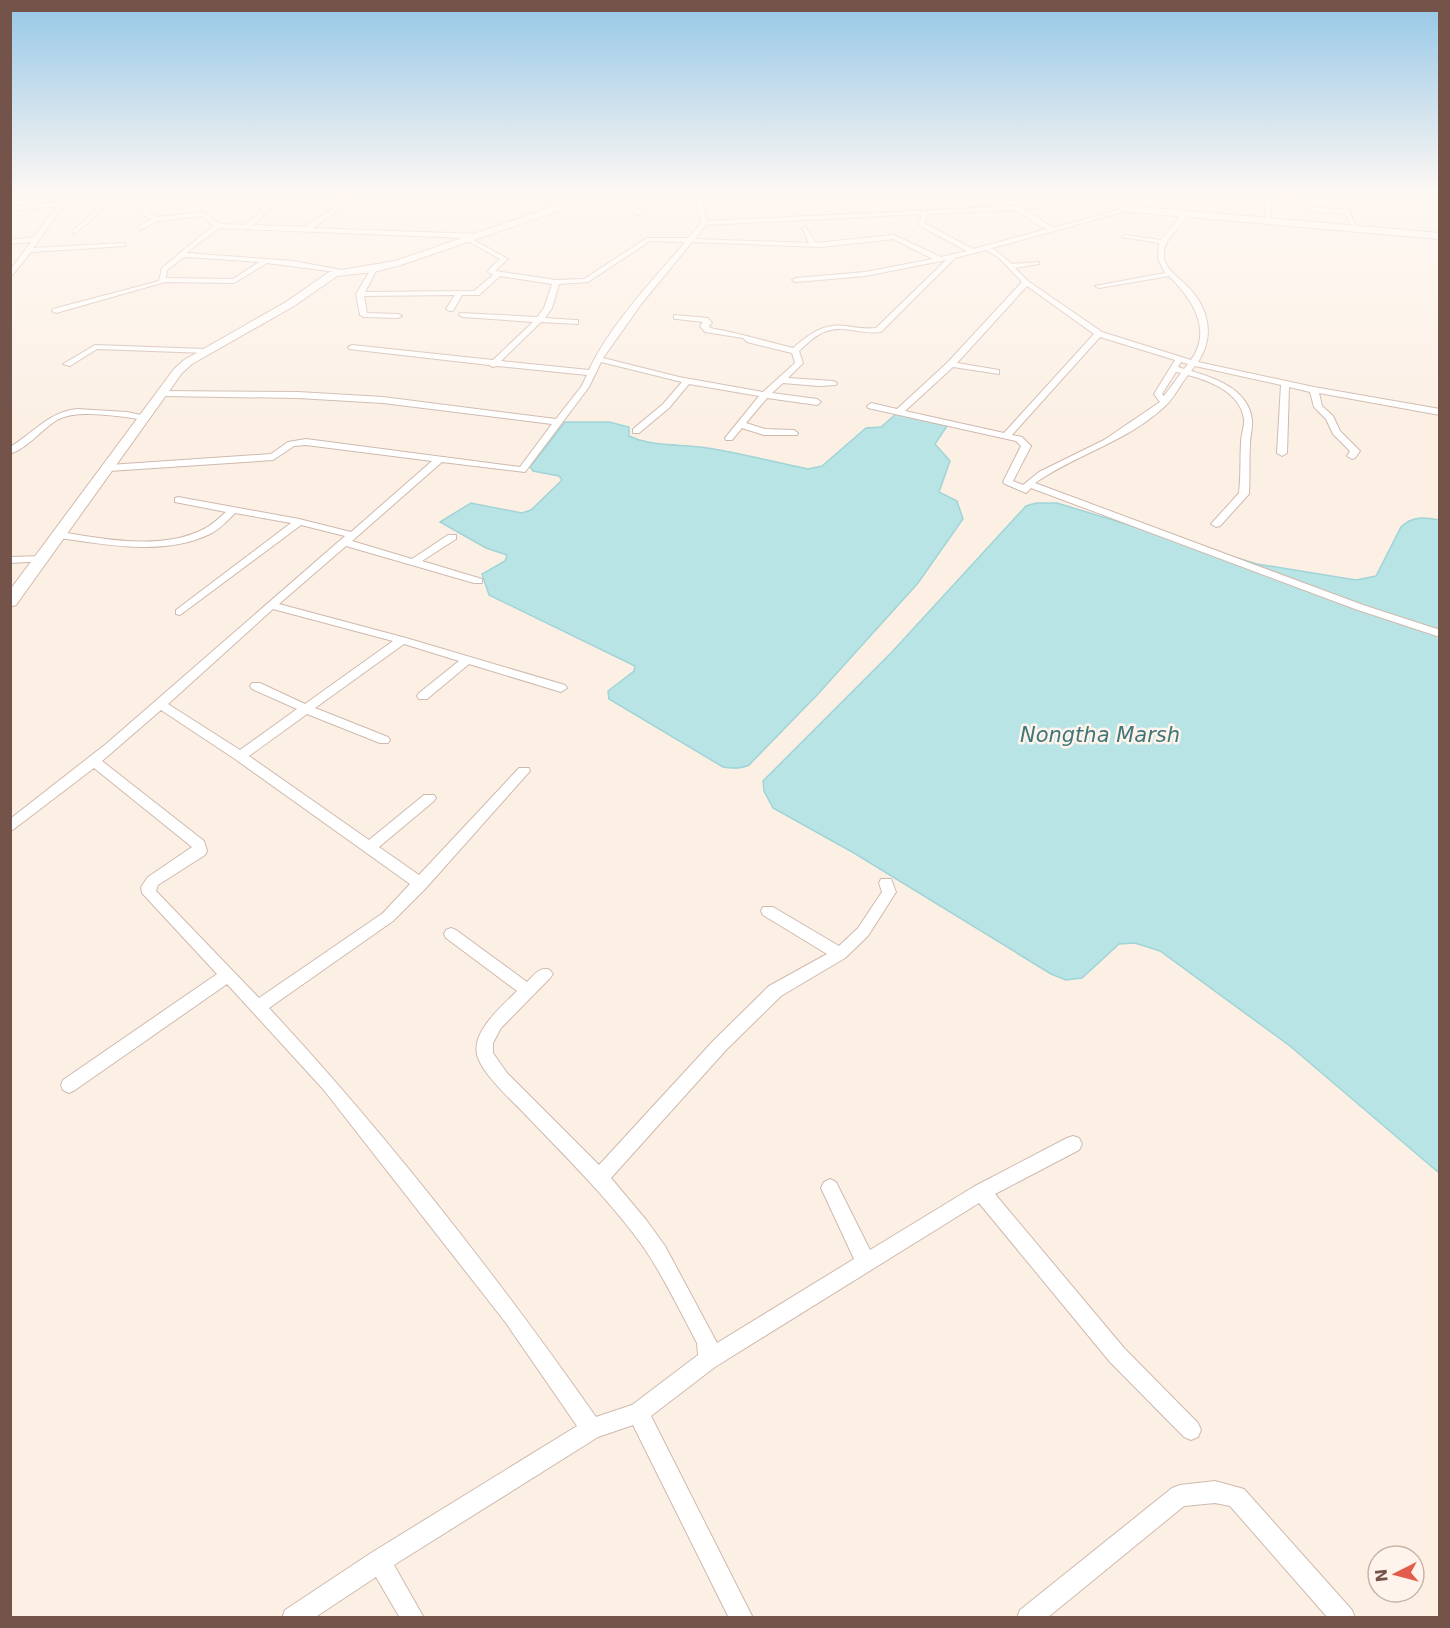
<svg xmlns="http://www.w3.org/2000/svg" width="1450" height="1628" font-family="'DejaVu Sans',sans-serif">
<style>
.water{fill:#b9e4e5;stroke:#a0d4d6;stroke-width:1.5}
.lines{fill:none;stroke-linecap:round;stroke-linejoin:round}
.street-casing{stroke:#cfb9ae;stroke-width:2}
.secondary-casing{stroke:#d2b8ab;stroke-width:2}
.street{fill:#fff;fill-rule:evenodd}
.secondary{fill:#fff;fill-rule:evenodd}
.labels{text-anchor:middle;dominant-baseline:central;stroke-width:5;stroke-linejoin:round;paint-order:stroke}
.water-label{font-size:21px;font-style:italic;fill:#3f7679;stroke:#fff4eb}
</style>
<rect width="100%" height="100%" fill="#fcf0e5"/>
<!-- water -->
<path class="water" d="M896,414L947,426L935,444L950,461L939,492L957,501L963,519L918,583L818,694L749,765C740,769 733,769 723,767L609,699L608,691L634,671L635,666L489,595L482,574L505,561L507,555L486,548L440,522L471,503L522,513L531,510L562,480L559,476L533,471L530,467L565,422H609L629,427V436C652,447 682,444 707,448C741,453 774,462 808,469L822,466L866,428L881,427Z
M1036,503H1057L1257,564L1356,580L1376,576L1401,527C1412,516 1425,517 1439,520V1173L1290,1046L1160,951L1135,943L1119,944L1082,978L1066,980L1051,974L854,853L773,808L764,791L763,781L891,653L1026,506Z"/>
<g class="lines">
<defs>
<path id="street" d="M145,192H151L146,198H233L231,201L147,202L149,214L158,217L203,212L220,224L245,225L261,212L265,192H271L267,212L253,225L305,227L349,197L351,200L313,228L477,234L479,237L470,238L508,259L495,271L556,280L584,279L647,238H688L701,223L695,192H701L707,221L1036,205L1038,208L1024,209L1053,228L1136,205L1138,208L992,248L1012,264L1039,262V264L1015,268L1028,281L1102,332L1191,360C1213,329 1192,299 1169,276L1099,288L1095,286L1165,273L1158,259L1159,243L1122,237L1125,235L1161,240L1185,210L1188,212C1184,229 1163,235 1164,255C1164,269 1179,277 1188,287C1209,308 1215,337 1198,362L1314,387L1440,409V415L1319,393L1322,406L1333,416L1340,431L1360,451L1355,458L1352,459L1347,456L1350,451L1333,434L1326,419L1314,407L1310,392L1289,387L1287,453L1282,456L1277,453L1281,385L1195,366L1191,371C1216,378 1249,390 1252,420C1253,428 1250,435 1250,443C1249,460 1250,477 1249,494L1220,526L1216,527L1211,524L1239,493C1241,476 1240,459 1241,442C1241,434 1245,426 1244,419C1240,392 1210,381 1188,375C1180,385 1173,400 1163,408C1126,442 1075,455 1035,483L1363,605L1440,630V637L1355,609L1031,488L1026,493L1005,484L1003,482L1021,446L1016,441L868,408L867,406L871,403L897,409L948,362L1022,282L998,257L986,250L955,258L881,332C863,335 844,325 827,331C816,334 807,344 799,351L803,363L788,378L833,381L837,383L836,385L819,386L783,383L772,393L817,399L821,402L817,405L767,398L746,423L765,429L794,430L798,433L797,435H764L742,428L732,440H726L725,438L759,396L689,384L669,408L639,433H633V429L663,404L682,382L601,362L589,387L525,472L442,462L352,541L412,559L448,535H456V539L422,561L482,579V583H474L346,546L279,604L406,638L565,685L567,688L561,692L469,664L427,699H419L417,696L419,693L459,661L404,644L315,708L388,737L390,740L388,743H380L307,714L249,756L369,840L424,795H434L436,798L434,801L379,847L419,875L519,768H529L530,771L426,888L393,921L269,1008C388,1136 496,1275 596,1417L632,1405L698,1355L697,1343C677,1306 659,1266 633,1233C599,1189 560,1151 522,1111C510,1099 480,1071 477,1054C472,1031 502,1006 517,991L446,938L444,934L446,930L451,928L456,930L527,982C534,975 540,966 550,970L553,974L550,978L501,1028L493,1043V1053L507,1073L599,1165L714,1040L769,986L827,954L763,915L761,911L763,907H773L839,946L858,928L882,892L879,883L881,879H891L896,892L868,936L845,958L781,996L726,1050L611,1178L647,1221L665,1246L717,1343L854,1259L821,1188L824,1182L830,1179L836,1182L870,1250L975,1186L1067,1138L1073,1136L1079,1138L1082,1144L1079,1150L995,1194L1124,1348L1198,1423L1201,1430L1198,1437L1191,1440L1184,1437L1110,1362L979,1203L715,1367L651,1416L753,1618H729L633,1425L598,1437L394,1565L424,1618H400L376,1577L314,1618H282L285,1610L371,1553L577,1426L506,1323L323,1089L227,984L75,1090L69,1093L63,1090L61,1085L63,1080L217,974L142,893L141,887L148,877L192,847L94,768L10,832V819L106,744L345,536L301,525L180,615L176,614V610L291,523L235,513C227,521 220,529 210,534C164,556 108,545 60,538L55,535L60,532C105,539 161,551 204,529C212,525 219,518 226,512L175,502V498L178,497L299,519L351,532L432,461L306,445L294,446L273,460L109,471L104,468L109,465L271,454L288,442L306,439L520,467L552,424L383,403L298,398L163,396L159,393L160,391L298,392L383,397L556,419L581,387L587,375L497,366L493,367L489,365L349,349L348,347L352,345L493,360L533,322L463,317L459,315L460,313L537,317L544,308L552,284L500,276L479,295H462L453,311H450L446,309L455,295L364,296L367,313L398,314L402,316L398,318L364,317L360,315L356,294L371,269L374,267L377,269L365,292L474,291L493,275L488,272L490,268L500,259L466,240V238L219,228L186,253L293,261L347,271L344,273L267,263L234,283L165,282L56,313L52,311L53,309L159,281L162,268C180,254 195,239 214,226L202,216L157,221L140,230L138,227L152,219L143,215L139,200H107L95,217L74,234L72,231L91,215L101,200L67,201L33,248L124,243L126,246L31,252L10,278V270L31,242L10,244V240L34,237L57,206L10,211V207L60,202L65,197L141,196ZM1016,210L1033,222L1047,229L973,249L924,223L928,214ZM922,214L918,225L967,251L941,257L894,235L816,243L805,226L802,228L809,243L695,239L706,225ZM893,239L933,259L865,272L796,278L792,280L796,282L865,276L946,260L876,328C866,329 857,328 847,326C823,323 811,333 793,348C765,341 739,333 710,328L709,326L712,323L708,318L674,315V319H677L703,322L700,326L705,332L743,338L747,342L792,353L795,363L763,392L679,377L603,358L642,303L692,242L821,247ZM650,241L685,242C653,280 610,325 589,370L501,361L541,322L578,324V320H575L545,318L552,308L559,284L588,282ZM188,257L259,262L233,279L166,278L167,270L183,258ZM1027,286L1094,334L1004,433L905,411L953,367L999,374V370L957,363ZM1100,337L1175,360L1154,394L1160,402L1104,440L1039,472L1023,485L1013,481L1031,446L1022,437L1012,435ZM1181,362L1188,364L1184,369L1178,367ZM1176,372L1181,373L1164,396L1162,394ZM273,609L393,641L305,704L260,683H252L250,686L252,689L297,709L240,750L168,704ZM161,710L235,759L410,884L383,913L259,998L156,891L158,885L205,855L207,851L204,841L102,761Z
M321,192L317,195L314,193L315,192Z
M627,192H637L649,197L639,215L634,214L643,198Z
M999,192H1005L1009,198L1004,199Z
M1161,192H1167L1159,210L1154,211Z
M1257,192H1263L1270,200L1271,220L1266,219L1264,200Z
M1287,192H1293L1298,203H1294Z
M1334,192H1340L1357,228H1353L1345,214L1303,211L1317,207L1343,210Z
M1358,192H1364L1365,193L1362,195Z
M1369,192L1436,196L1439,198L1421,200Z
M533,196L569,198L572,200L569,202L531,199Z
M95,345L206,349L210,351L206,353L97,349L70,366L63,364Z
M77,409L127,412L150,417L146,420C122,417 77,408 57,420C41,430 29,447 10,454V447C34,433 48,412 77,409Z
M43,556L48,559L47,561L10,563V557Z
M1215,1481L1244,1489L1352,1610L1355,1618H1328L1230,1506L1215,1503L1184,1506L1047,1618H1017L1020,1610L1172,1488L1180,1485Z"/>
<path id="secondary" d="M578,192H588L561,210L401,265L374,272L337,276L294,306L192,364L182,373L16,605L10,607V590L174,369L184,360L286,302L329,272L395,261L555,206Z
M1061,192H1073L1090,199L1131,206L1440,233V239L1131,212L1085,203Z"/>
</defs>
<!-- street casing -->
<use href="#street" class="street-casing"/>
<!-- secondary casing -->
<use href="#secondary" class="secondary-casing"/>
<!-- street -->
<use href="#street" class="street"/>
<!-- secondary -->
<use href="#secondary" class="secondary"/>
</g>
<!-- sky -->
<linearGradient id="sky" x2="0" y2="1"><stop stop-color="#95c7e7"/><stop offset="0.46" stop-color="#fef8f3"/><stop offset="1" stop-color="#fef8f3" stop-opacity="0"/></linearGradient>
<rect width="1450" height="420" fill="url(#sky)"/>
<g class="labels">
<!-- water labels -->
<g class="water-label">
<text x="1100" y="735">Nongtha Marsh</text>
</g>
</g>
<!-- border -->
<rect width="1450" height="1628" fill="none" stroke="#74544a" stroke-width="24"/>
<!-- north arrow -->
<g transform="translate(1396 1574) rotate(264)"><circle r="28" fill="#fff4eb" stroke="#c7b4ab" stroke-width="1.5"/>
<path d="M0-4.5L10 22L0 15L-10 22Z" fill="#e35d4c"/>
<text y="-9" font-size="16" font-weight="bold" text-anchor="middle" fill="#74544a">N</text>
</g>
</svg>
